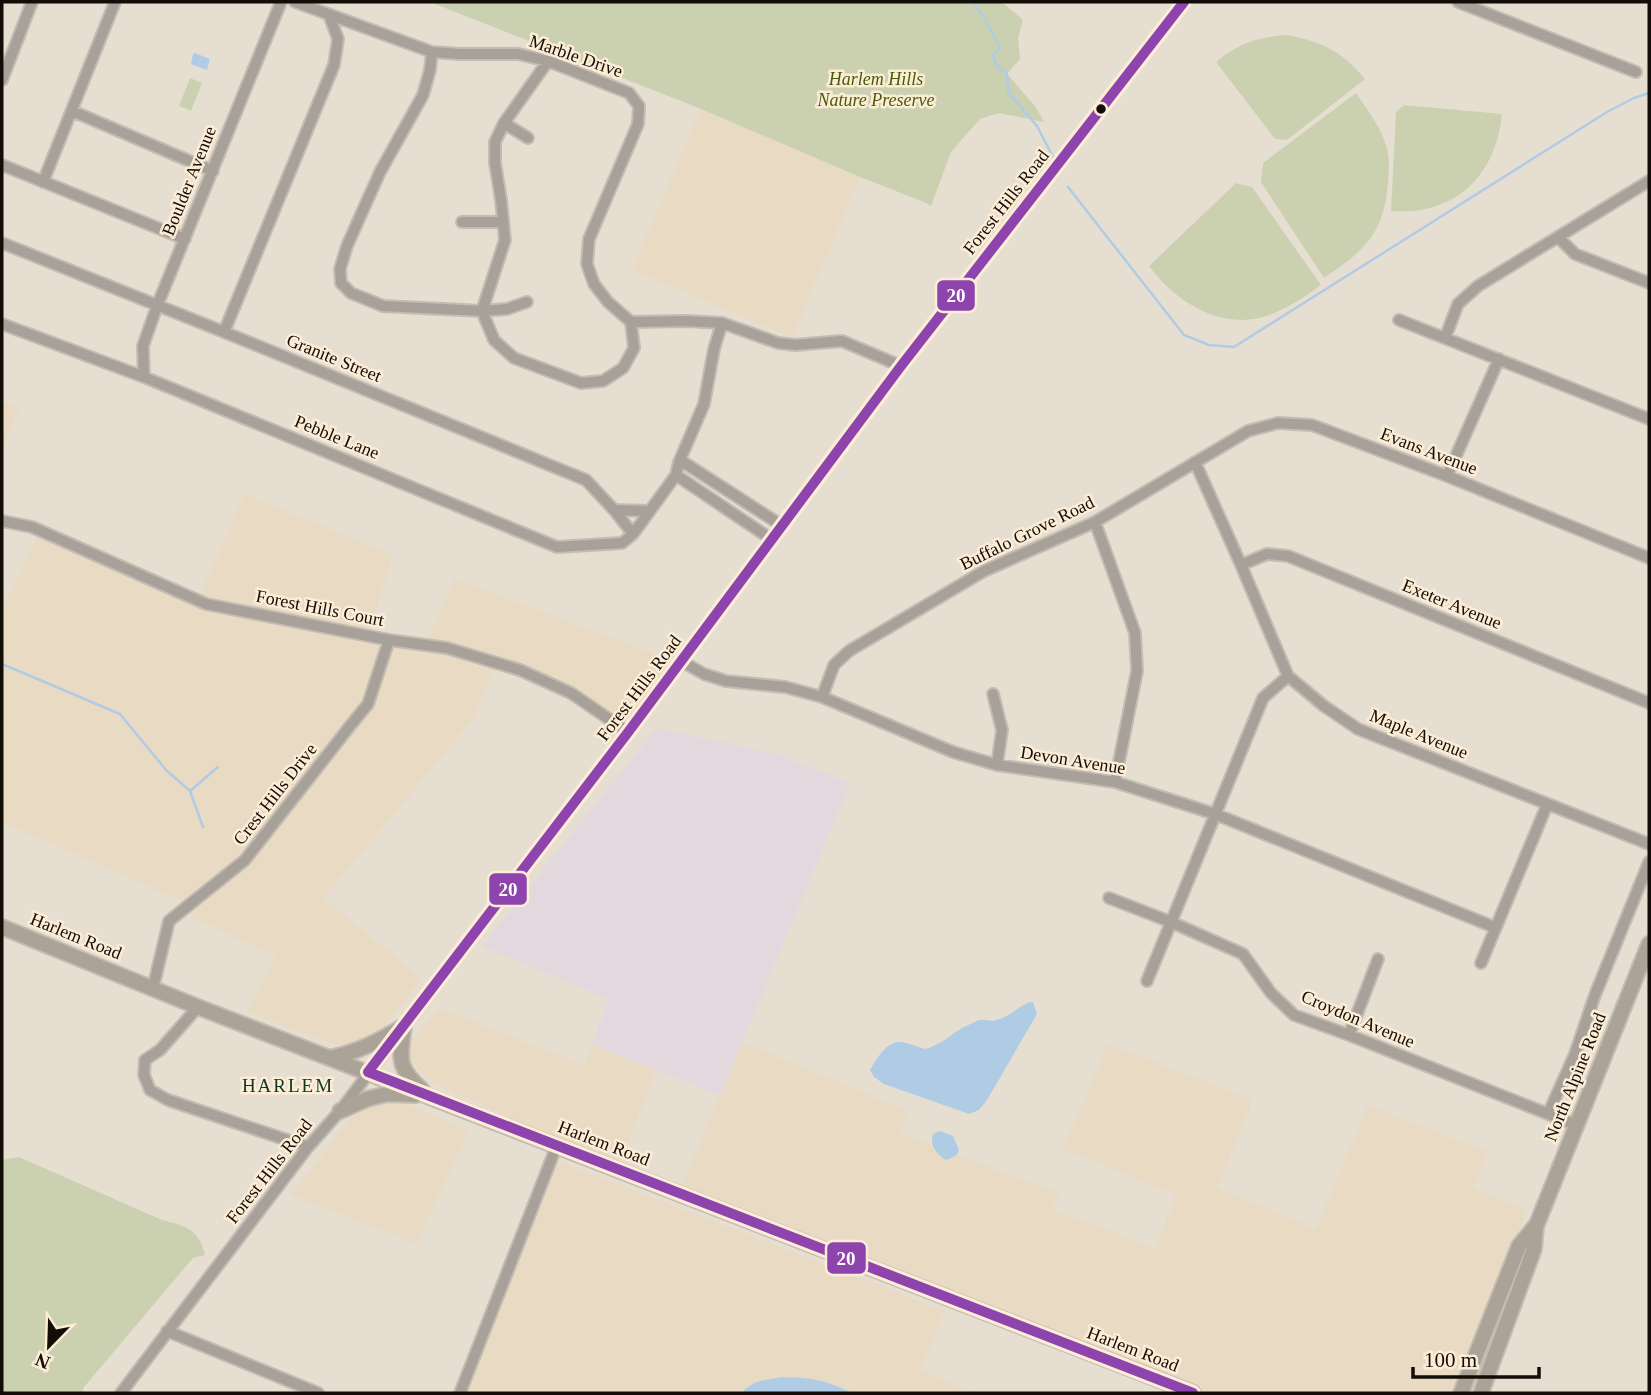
<svg xmlns="http://www.w3.org/2000/svg" width="1651" height="1395" font-family="Georgia,serif">
<style>
.built{fill:#e9dac4}
.education{fill:#e3d8dd}
.green{fill:#cbd1b0}
.water{fill:#b0cce5}
.lines{fill:none;stroke-linecap:round;stroke-linejoin:round}
.stream{stroke:#b0cce5;stroke-width:2.5}
.minor-casing{stroke:#c3bcb3;stroke-width:14}
.major-casing{stroke:#c3bcb3;stroke-width:18}
.minor{stroke:#a7a19a;stroke-width:10}
.major{stroke:#aba298;stroke-width:14}
.bus-1-casing{stroke:#fdedd6;stroke-width:16}
.bus-1{stroke:#8e44ad;stroke-width:10}
.bus-dot{fill:#120d06;stroke:#fdedd6;stroke-width:2.5}
.labels{text-anchor:middle;dominant-baseline:central;stroke-width:5;stroke-linejoin:round;paint-order:stroke}
.street-label{font-size:18px;fill:#120d06;stroke:#fdedd6}
.park-label{font-size:18px;font-style:italic;fill:#485d0b;stroke:#fdedd6}
.neighbourhood-label{font-size:19px;letter-spacing:2px;fill:#0c3925;stroke:#fdedd6}
.line-badge{stroke:#fdedd6;stroke-width:2.5}
.badge-label{font-size:19px;text-anchor:middle;font-weight:bold;fill:#fff}
</style>
<rect width="100%" height="100%" fill="#e7ded2"/>
<!-- built -->
<path class="built" d="M701,109L860,177L792,338L632,270Z
M2,401L19,408L2,451Z
M245,494L393,555L366,642L421,653L455,579L674,661L618,730L572,702L522,679L493,670L474,718L324,898L421,978L385,1026L373,1037L351,1046L334,1045L247,1011L276,956L195,919L180,900L2,822V610L38,534L196,603Z
M440,1008L584,1065L592,1045L657,1070L618,1164L445,1089L425,1077L412,1063L407,1054L409,1043Z
M743,1042L909,1111L899,1133L1059,1193L1052,1209L1155,1248L1176,1195L1063,1149L1108,1044L1253,1100L1217,1188L1316,1229L1368,1105L1488,1152L1473,1188L1527,1210L1456,1393H1212L681,1186Z
M405,1102L468,1131L417,1244L291,1195L349,1120L364,1110L381,1103Z
M558,1161L945,1311L920,1370L974,1393H466Z"/>
<!-- education -->
<path class="education" d="M657,728L776,754L850,783L720,1095L592,1045L609,999L482,946Z"/>
<!-- green -->
<path class="green" d="M430,2H1002L1023,20L1018,38L1020,59L1007,74L1035,106L1044,122L999,113L980,119L951,152L931,206L924,202L860,177L701,109Z
M1287,35C1322,42 1342,51 1365,79L1287,140L1275,139L1216,62C1237,43 1260,37 1287,35Z
M190,78L202,83L191,111L179,106Z
M1356,93C1367,109 1380,126 1386,145C1390,156 1389,171 1388,183C1384,234 1364,251 1324,278L1261,182L1263,163Z
M1404,105L1502,114C1496,176 1455,216 1391,211L1396,112Z
M1236,183L1252,187L1321,285C1305,297 1288,308 1269,315C1223,332 1175,302 1149,266Z
M19,1157L162,1220C186,1226 199,1229 205,1255L193,1258L84,1387L82,1393H2V1160Z"/>
<!-- water -->
<path class="water" d="M195,53L210,59L207,70L191,64L193,54Z
M1030,1002H1033L1037,1014L987,1100L979,1110L969,1114L884,1084L874,1077L870,1070C875,1061 885,1044 897,1042C905,1041 918,1047 925,1049C941,1045 951,1034 964,1027C969,1025 975,1021 980,1020C985,1019 991,1022 996,1020C1010,1017 1018,1006 1030,1002Z
M940,1131L953,1136L959,1150L956,1156L946,1160C937,1154 929,1146 933,1134Z
M781,1377C789,1378 796,1377 803,1378C821,1379 837,1386 853,1393H742C753,1379 766,1381 781,1377Z"/>
<g class="lines">
<!-- stream -->
<path class="stream" d="M972,2L980,11L1001,48L993,55L997,66L1007,74L1008,92L1037,126L1053,157
M1068,187L1184,335L1209,345L1234,347L1607,112L1634,98L1649,93
M2,664L120,714L166,770L190,791L203,827
M190,791L218,767"/>
<defs>
<path id="minor" d="M295,2L432,52L460,54H518L548,61L629,93L639,106L638,124L589,239L587,264L594,284L608,302L631,322L687,321L722,323L778,343L795,345L842,341L901,366
M1458,2L1636,72
M432,52L430,70L423,95L380,172L347,246L340,269L341,283L351,293L383,306L482,311L494,340L514,358L581,383L603,381L623,368L634,348L631,322
M2,80L32,2
M72,111L213,171
M504,123L528,138
M2,165L185,239
M43,182L115,2
M462,222H503
M1558,237L1575,254L1649,283
M2,243L224,332L586,480L614,510L633,534
M527,302L507,309L482,311L505,240L501,200L495,163V142L504,123L548,61
M1399,320L1649,419
M2,324L144,377L557,547L622,543L633,534L676,475L679,462L704,404L714,349L722,323
M224,332L334,65L338,39L329,15
M1445,338L1458,304L1478,286L1649,181
M144,377L143,346L157,306L281,2
M680,460L781,525
M1195,462L1241,565L1288,676L1324,706L1358,729L1649,844
M676,475L771,539
M1447,476L1499,359
M614,510L649,511
M2,521L32,527L206,604L389,640L447,648L520,670L571,693L628,732
M1095,522L1135,633L1137,671L1115,782
M1241,565L1267,554L1288,556L1649,703
M681,661L704,674L726,681L785,687L822,697L953,752L997,765L1115,782L1215,814L1494,927
M993,694L1002,730L997,765
M822,697L834,665L849,651L984,571L1095,522L1248,431L1278,423L1312,425L1447,476L1649,558
M1109,898L1171,922L1243,954L1271,993L1294,1015L1349,1035L1576,1125
M1481,963L1547,805
M1147,981L1263,698L1288,676
M153,988L169,921L245,860L350,726L368,704L389,640
M198,1007L160,1050L145,1060L144,1075L150,1090L168,1100L308,1147
M1349,1035L1378,959
M1548,1114L1575,1054L1595,995L1649,862
M167,1331L318,1393
M121,1393L308,1147L340,1111L629,731L901,366L1184,2
M460,1393L557,1145"/>
<path id="major" d="M2,927L198,1007L1193,1393
M404,1026C400,1059 396,1066 422,1090
M329,1058C358,1052 379,1041 404,1026
M340,1111L367,1099L387,1094L416,1095
M1461,1393L1519,1246L1537,1224L1649,944
M1481,1393L1534,1249L1536,1226"/>
</defs>
<!-- minor casing -->
<use href="#minor" class="minor-casing"/>
<!-- major casing -->
<use href="#major" class="major-casing"/>
<!-- minor -->
<use href="#minor" class="minor"/>
<!-- major -->
<use href="#major" class="major"/>
<defs>
<path id="bus-1" d="M1184,2L901,366L629,731L368,1072L1193,1393"/>
</defs>
<!-- bus-1 casing -->
<use href="#bus-1" class="bus-1-casing"/>
<!-- bus-1 -->
<use href="#bus-1" class="bus-1"/>
</g>
<!-- markers -->
<circle class="bus-dot" cx="1101" cy="109" r="6"/>
<g class="labels">
<!-- street labels -->
<g class="street-label">
<text transform="translate(576 56) rotate(19)">Marble Drive</text>
<text transform="translate(189 181) rotate(-68)">Boulder Avenue</text>
<text transform="translate(1006 202) rotate(-52)">Forest Hills Road</text>
<text transform="translate(334 358) rotate(22)">Granite Street</text>
<text transform="translate(337 437) rotate(22)">Pebble Lane</text>
<text transform="translate(1429 451) rotate(21)">Evans Avenue</text>
<text transform="translate(1027 533) rotate(-26)">Buffalo Grove Road</text>
<text transform="translate(1452 604) rotate(22)">Exeter Avenue</text>
<text transform="translate(320 608) rotate(11)">Forest Hills Court</text>
<text transform="translate(639 688) rotate(-53)">Forest Hills Road</text>
<text transform="translate(1419 734) rotate(22)">Maple Avenue</text>
<text transform="translate(1073 760) rotate(9)">Devon Avenue</text>
<text transform="translate(275 794) rotate(-52)">Crest Hills Drive</text>
<text transform="translate(76 936) rotate(22)">Harlem Road</text>
<text transform="translate(1358 1019) rotate(23)">Croydon Avenue</text>
<text transform="translate(1575 1077) rotate(-68)">North Alpine Road</text>
<text transform="translate(604 1143) rotate(21)">Harlem Road</text>
<text transform="translate(269 1171) rotate(-52)">Forest Hills Road</text>
<text transform="translate(1133 1349) rotate(21)">Harlem Road</text>
</g>
<!-- park labels -->
<g class="park-label">
<text x="876" y="79">Harlem Hills<tspan x="876" dy="21">Nature Preserve</tspan></text>
</g>
<!-- neighbourhood labels -->
<g class="neighbourhood-label">
<text x="288" y="1085">HARLEM</text>
</g>
</g>
<g class="line-badge">
<rect x="936" y="279" width="40" height="33" rx="7" fill="#8e44ad"/>
<rect x="488" y="872" width="40" height="34" rx="7" fill="#8e44ad"/>
<rect x="826" y="1241" width="41" height="34" rx="7" fill="#8e44ad"/>
</g>
<g class="badge-label">
<text x="956" y="302">20</text>
<text x="508" y="896">20</text>
<text x="846" y="1265">20</text>
</g>
<!-- border -->
<rect width="1651" height="1395" fill="none" stroke="#120d06" stroke-width="7"/>
<!-- north arrow -->
<g transform="translate(49 1346) rotate(203)" stroke="#fdedd6" stroke-width="5" paint-order="stroke">
<path d="M0-5L12 26L0 18L-12 26Z" fill="#120d06"/>
<text y="-10" font-size="19" font-weight="bold" text-anchor="middle" fill="#120d06">N</text>
</g>
<!-- scale -->
<path d="M1413 1367v10h126v-10" fill="none" stroke="#120d06" stroke-width="3.5"/>
<text x="1424" y="1367" font-size="21" fill="#120d06" stroke="#fdedd6" stroke-width="5" paint-order="stroke">100 m</text>
</svg>
